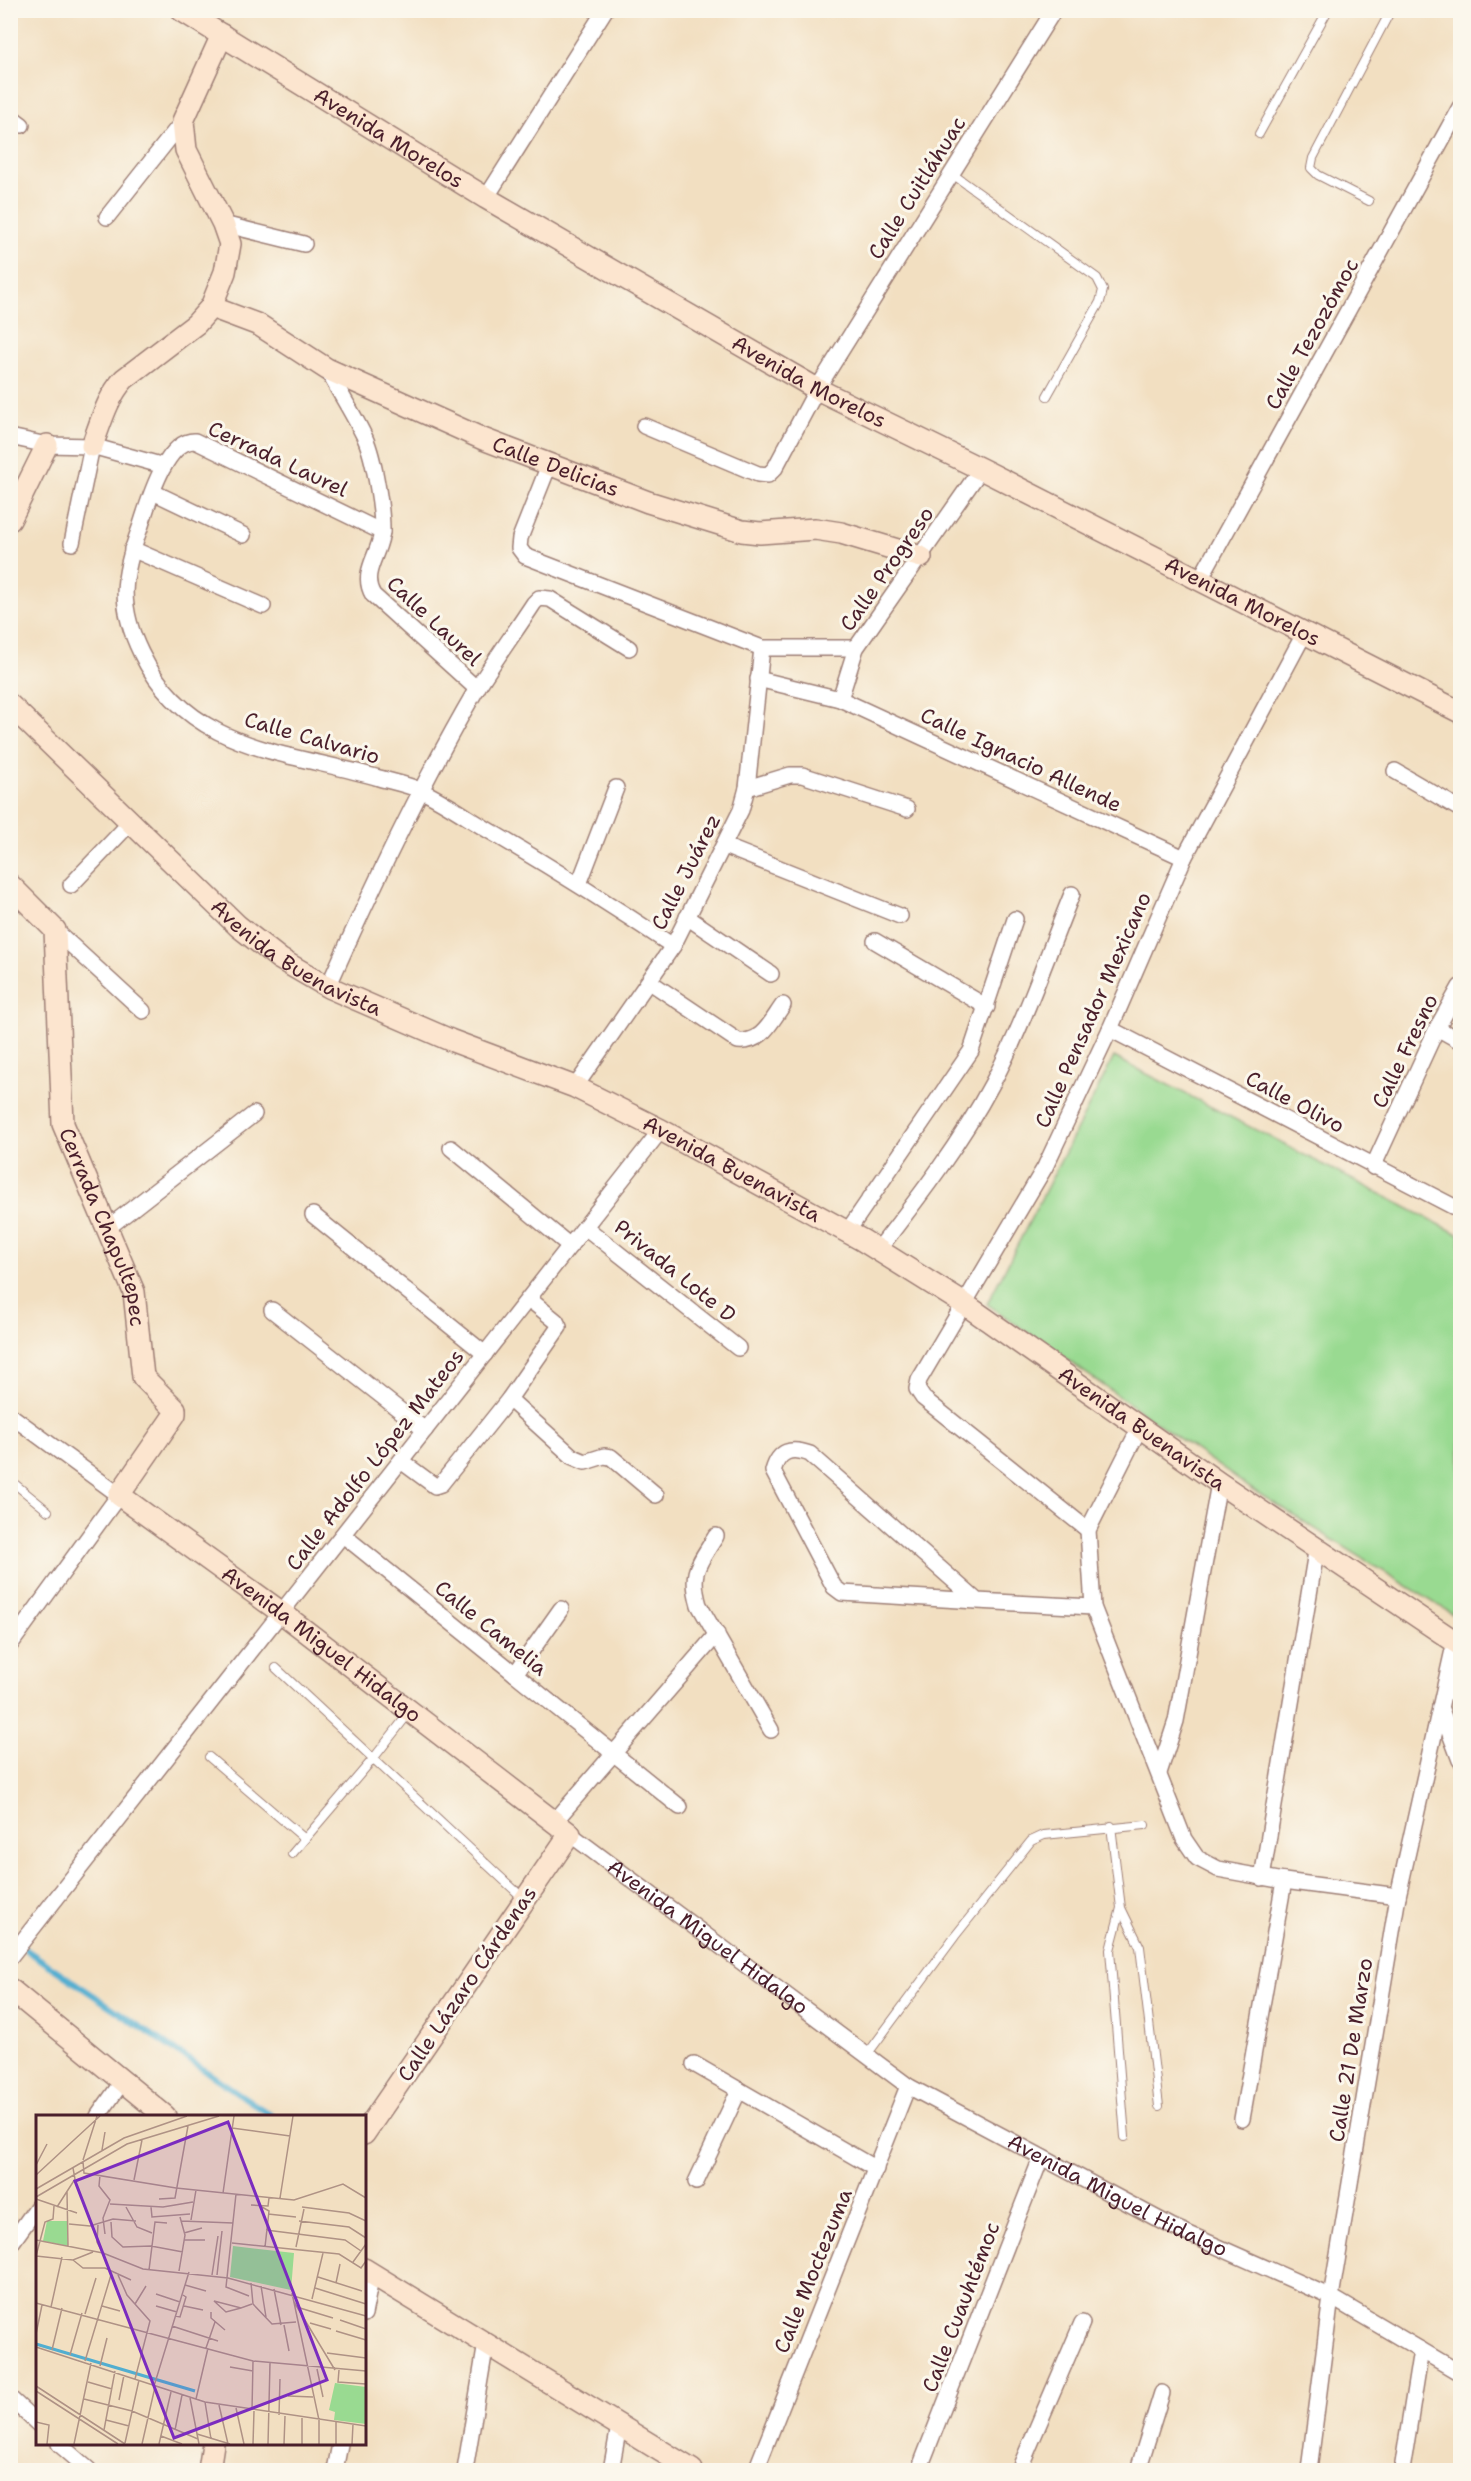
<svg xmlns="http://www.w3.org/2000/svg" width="1471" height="2481" font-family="'Shantell Sans',sans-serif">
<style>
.green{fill:#99da91;stroke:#727c5e;stroke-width:1.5}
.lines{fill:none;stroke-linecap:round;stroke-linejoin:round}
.stream{stroke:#52aed0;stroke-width:6}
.lane-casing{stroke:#9e7f76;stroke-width:10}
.street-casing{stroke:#9e7f76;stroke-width:18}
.secondary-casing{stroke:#9e7f76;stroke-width:24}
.lane{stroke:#fff;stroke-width:8}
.street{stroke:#fff;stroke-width:15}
.secondary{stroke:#fce5cf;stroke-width:21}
.labels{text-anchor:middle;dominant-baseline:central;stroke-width:6;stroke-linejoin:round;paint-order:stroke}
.street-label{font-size:21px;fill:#4a1f2b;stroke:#fbf7ec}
.inset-river{fill:none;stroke:#52aed0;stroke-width:3}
.inset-road{fill:none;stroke:#af9285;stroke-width:1.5}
.view{fill:#7b2cbf;fill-opacity:0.15;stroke:#7b2cbf;stroke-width:3}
.inset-edge{fill:none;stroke:#4a1f2b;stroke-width:3}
</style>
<rect width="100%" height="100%" fill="#fbf7ec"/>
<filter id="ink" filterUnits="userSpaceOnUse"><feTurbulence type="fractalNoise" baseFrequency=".0167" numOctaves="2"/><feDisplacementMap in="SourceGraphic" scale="12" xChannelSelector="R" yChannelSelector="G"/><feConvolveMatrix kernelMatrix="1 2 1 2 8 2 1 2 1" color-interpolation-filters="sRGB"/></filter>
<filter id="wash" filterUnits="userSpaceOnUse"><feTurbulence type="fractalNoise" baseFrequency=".008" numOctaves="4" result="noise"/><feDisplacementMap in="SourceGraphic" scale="24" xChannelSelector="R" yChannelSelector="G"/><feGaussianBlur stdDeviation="1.35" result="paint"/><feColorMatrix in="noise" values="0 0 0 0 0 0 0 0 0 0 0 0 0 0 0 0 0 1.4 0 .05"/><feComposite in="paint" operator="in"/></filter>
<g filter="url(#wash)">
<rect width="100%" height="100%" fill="#f2dfc1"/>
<!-- green -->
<path class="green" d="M1114,1057L1460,1235V1596L1452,1614L1253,1490L987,1304Z"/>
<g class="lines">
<!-- stream -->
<path class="stream" d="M10,1936L28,1951L272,2116"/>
</g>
</g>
<g filter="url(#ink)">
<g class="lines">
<defs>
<path id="lane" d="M1259,134L1328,10
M951,173L1097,278L1103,290L1100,302L1047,396
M1369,201L1318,175L1311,168L1313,158L1391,10
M10,1480L48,1511
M276,1668L524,1899
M209,1757L305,1839
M1111,1826L1121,1908L1140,1947L1159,2106
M292,1854L373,1759L409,1713
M1121,1908L1110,1950L1125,2137
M866,2056L955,1936L1031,1841L1044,1835L1145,1825"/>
<g id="street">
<path d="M10,116L22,125"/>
<path d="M486,198L605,10"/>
<path d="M107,217L183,121"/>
<path d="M223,224L304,244"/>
<path d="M327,369C339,392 354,415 365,438C374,458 382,507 382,529C382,552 359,572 373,595L477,689"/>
<path d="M644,426L758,474L768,475L775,468L817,389L1054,10"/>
<path d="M10,437L47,445L92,446L164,466"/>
<path d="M549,465L520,538L519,548L525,556L762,648H856"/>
<path d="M153,492L243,535"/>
<path d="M382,532L195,441C165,440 148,504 140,528C122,576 118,606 141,653C189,752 287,751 379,778C393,782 409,785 422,791C447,803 469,819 493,833C554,869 613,906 673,946"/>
<path d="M72,543L92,446"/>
<path d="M132,549L263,606"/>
<path d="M1199,581L1460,107"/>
<path d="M758,679L840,699L1184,858"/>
<path d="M840,699L856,648L981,469"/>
<path d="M1395,771L1460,809"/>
<path d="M747,788L790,775H802L907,809"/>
<path d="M724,846L900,916"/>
<path d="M579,884L616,788"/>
<path d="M71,885L131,822"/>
<path d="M687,917L771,974"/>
<path d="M55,930L143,1011"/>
<path d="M875,941L987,1007"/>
<path d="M650,982L738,1041C762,1043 770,1023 783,1005"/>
<path d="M328,987C373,886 420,786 476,690C494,661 515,632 534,603L539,598L550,599L629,648"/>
<path d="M1437,1028L1460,1041"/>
<path d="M1110,1029L1460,1210"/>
<path d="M575,1087L673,946L741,810L747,788L762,648"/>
<path d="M451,1148L570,1246"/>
<path d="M1373,1167L1437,1028L1460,987"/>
<path d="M313,1215L485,1354"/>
<path d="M585,1227L738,1348"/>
<path d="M105,1230L254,1114"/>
<path d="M847,1232L971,1051L1015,919"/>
<path d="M878,1250C919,1197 960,1144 992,1084C1024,1024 1046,958 1072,894"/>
<path d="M272,1310L425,1430"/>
<path d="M509,1399L573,1457L585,1462L604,1456L611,1457L656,1495"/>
<path d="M10,1415L119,1495L10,1645"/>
<path d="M1140,1427L1088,1530L1093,1607L1184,1839L1197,1858L1218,1869L1284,1881L1398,1896"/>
<path d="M401,1461L435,1486L441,1484L509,1399L559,1327L556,1321L529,1299"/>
<path d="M1088,1530L923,1398L917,1389L919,1380L1045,1167L1110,1029L1184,858L1304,634"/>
<path d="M343,1535L680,1807"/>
<path d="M716,1536C699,1564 689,1571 699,1605L771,1730"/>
<path d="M977,1601L842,1593L834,1587L773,1471C779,1450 791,1447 810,1454L977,1601L1093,1607"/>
<path d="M515,1674L561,1609"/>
<path d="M1440,1707L1460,1760"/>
<path d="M1159,1773L1176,1721L1219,1483"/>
<path d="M555,1821L717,1634"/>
<path id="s1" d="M570,1834L908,2086L1171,2226L1331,2297L1460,2373"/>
<path d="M1262,1878L1317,1546"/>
<path d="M10,1957L661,1130"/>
<path d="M694,2064L876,2169"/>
<path d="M98,2116L122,2082"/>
<path d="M1242,2119L1284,1881"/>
<path d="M696,2182L739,2090"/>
<path d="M10,2245L38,2206"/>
<path d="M364,2314L372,2274"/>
<path d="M10,2398L38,2424"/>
<path d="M59,2444L89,2470"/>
<path d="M335,2470L340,2444"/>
<path d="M465,2470L486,2343"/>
<path d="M611,2470L619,2426"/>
<path d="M756,2470L908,2086"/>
<path d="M919,2470L1041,2158"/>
<path d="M1019,2470L1082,2323"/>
<path d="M1138,2470L1162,2393"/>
<path d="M1309,2470L1331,2297L1398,1896L1455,1641"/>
<path d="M1402,2470L1421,2350"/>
</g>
<g id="secondary">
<path id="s2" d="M181,10L486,198L817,389L981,469L1460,712"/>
<path id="s3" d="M211,307L259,325L327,369L483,439L648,502L742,531L760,533L815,529L841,533L921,557"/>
<path d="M92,446C101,422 107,398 124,379L196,324L211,307L225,272L230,244L223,224L186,150L183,121L222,35"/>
<path d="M10,520L47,445"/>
<path id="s4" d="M10,705L238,926L280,959L328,987L450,1040L575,1087L661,1130L862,1240L966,1305L1219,1483L1460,1645"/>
<path id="s5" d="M10,885L55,930L63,1124L134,1292L143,1377L175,1409V1414L119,1495L282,1613L570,1834L364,2134"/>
<path d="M10,1989L165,2116"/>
<path d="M364,2269L692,2470"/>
<path d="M209,2470L213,2444"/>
</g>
</defs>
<!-- lane casing -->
<use href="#lane" class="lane-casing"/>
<!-- street casing -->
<use href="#street" class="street-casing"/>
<!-- secondary casing -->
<use href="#secondary" class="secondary-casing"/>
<!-- lane -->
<use href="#lane" class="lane"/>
<!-- street -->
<use href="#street" class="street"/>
<!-- secondary -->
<use href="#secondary" class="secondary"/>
</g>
</g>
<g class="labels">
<!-- street labels -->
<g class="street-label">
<text stroke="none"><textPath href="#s2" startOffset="244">Avenida Morelos</textPath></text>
<text transform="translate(917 188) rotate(-58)">Calle Cuitláhuac</text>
<text transform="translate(1312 334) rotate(-61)">Calle Tezozómoc</text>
<text stroke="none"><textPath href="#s2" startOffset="730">Avenida Morelos</textPath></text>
<text transform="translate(278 459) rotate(25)">Cerrada Laurel</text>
<text stroke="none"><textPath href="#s3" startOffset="381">Calle Delicias</textPath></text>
<text transform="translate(887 569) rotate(-55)">Calle Progreso</text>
<text stroke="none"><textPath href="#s2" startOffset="1216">Avenida Morelos</textPath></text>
<text transform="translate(434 621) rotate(43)">Calle Laurel</text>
<text transform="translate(312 738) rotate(16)">Calle Calvario</text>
<text transform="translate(1021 760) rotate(25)">Calle Ignacio Allende</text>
<text transform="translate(686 872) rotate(-63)">Calle Juárez</text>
<text stroke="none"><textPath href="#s4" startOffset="384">Avenida Buenavista</textPath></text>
<text transform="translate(1093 1010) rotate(-66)">Calle Pensador Mexicano</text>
<text transform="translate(1405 1051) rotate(-64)">Calle Fresno</text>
<text transform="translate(1295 1102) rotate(28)">Calle Olivo</text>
<text stroke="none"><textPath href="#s4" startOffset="870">Avenida Buenavista</textPath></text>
<text stroke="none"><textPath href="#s5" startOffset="369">Cerrada Chapultepec</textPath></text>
<text transform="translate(675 1271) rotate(39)">Privada Lote D</text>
<text stroke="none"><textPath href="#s4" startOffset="1356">Avenida Buenavista</textPath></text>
<text transform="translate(375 1460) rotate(-52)">Calle Adolfo López Mateos</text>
<text transform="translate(491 1628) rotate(39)">Calle Camelia</text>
<text stroke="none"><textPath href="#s5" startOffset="926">Avenida Miguel Hidalgo</textPath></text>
<text stroke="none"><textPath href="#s1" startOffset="172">Avenida Miguel Hidalgo</textPath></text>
<text transform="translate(467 1984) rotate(-56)">Calle Lázaro Cárdenas</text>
<text transform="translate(1351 2050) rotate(-81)">Calle 21 De Marzo</text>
<text stroke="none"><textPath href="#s1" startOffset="658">Avenida Miguel Hidalgo</textPath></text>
<text transform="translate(813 2271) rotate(-68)">Calle Moctezuma</text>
<text transform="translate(961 2307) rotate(-69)">Calle Cuauhtémoc</text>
</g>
</g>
<!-- overview -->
<g transform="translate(36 2115)">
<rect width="330" height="330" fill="#f2dfc1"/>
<path d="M11,106H31L32,131L7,126ZM197,131L258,138L255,175L194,162ZM299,268L330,272V309L298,305L299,297L293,295Z" fill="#99da91"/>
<path class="inset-river" d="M0,229L159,276"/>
<path class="inset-road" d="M196,13L254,21M66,35L69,17M47,45L61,1M47,47L48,58L140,73L258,85L307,69L330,83M0,50L11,29M0,60L64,1M64,60L63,71L74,85L67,103L69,119M98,65L106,25M0,74L88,23L151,1M31,77L32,131M187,78L198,1M200,79L190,172L213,181M0,82L91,29L183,1M244,83L257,1M0,84L41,98M123,84L139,83L152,11M74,89L127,92L157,87M215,90L232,91L233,83M21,92L39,64L37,53M90,92L101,112L116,118M115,92L116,102L154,99M226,92L233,96L229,132M266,92L313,98L330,106M232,99L260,102M155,105L160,75M145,106L197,108M263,106L313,112L330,123M75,107L76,122L87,132L115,131L147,137M33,109L54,111L77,104L100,106M62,110L61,127L66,137M230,115L309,125L325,136M148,118L166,113M0,125L67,138L107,154L192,163L330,201M148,125H169M196,128L303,139L325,153L330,146M260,132L268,94M0,141L37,145L57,137M0,141L9,107L17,104L18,91M37,145L47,153H69L95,165M317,147L330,129M113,155L119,107L131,108M143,156L149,120L144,102M82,160L91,180L114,206L99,264M176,160L182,121M181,160L186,116M282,162L326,176M215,168L217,189L236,209L260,207M300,168L304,149M149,170L170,176M225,171L230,202M279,173L330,189M238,174L245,210M256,178L283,305V329M120,179L144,187M276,184L287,138M258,187L299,255M0,188L217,246L330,256M99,189L110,171M66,191L84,196M120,191L141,197M148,191L167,195M15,192L26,142M205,193L190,197L178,186L205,193L216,189M264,193L297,203M175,197V203L189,215M49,199L60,163M139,201L144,202L150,182L147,180M304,205L330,214M274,208L295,214M248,210L253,236M136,211L182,226M300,216L330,225M0,219L6,190M0,232L169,287L330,311M170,233L179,207M16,235L26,193M291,238L330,243M34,240L46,198M49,246L75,160L67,138M64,251L71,223M194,252L217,256M281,254L287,282M303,255L302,267L330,269M52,267L76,274M0,271L89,329M118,271L153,157M0,276L82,329M252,281L277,282M154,283L163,329M48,284L96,296L162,324M160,284L172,233M83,285L88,260M169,287L175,324M183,290L192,329M200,293L208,329M216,295L217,246M243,300L244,264M70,305L93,311M0,307L13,310L11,329M68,315L79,256M139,315L146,280M161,319L194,329M125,321L146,329M89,328L103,265M38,329L55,248M106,329L119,272M123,329L135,277M217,329L218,296M232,329L234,248M248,329L249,301M266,329V303M300,329V307M316,329L317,309"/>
<path class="view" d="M192,7L291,265L138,323L39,66Z"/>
<rect width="330" height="330" class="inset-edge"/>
</g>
<!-- margin -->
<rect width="1471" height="2481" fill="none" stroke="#fbf7ec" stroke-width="36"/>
</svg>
